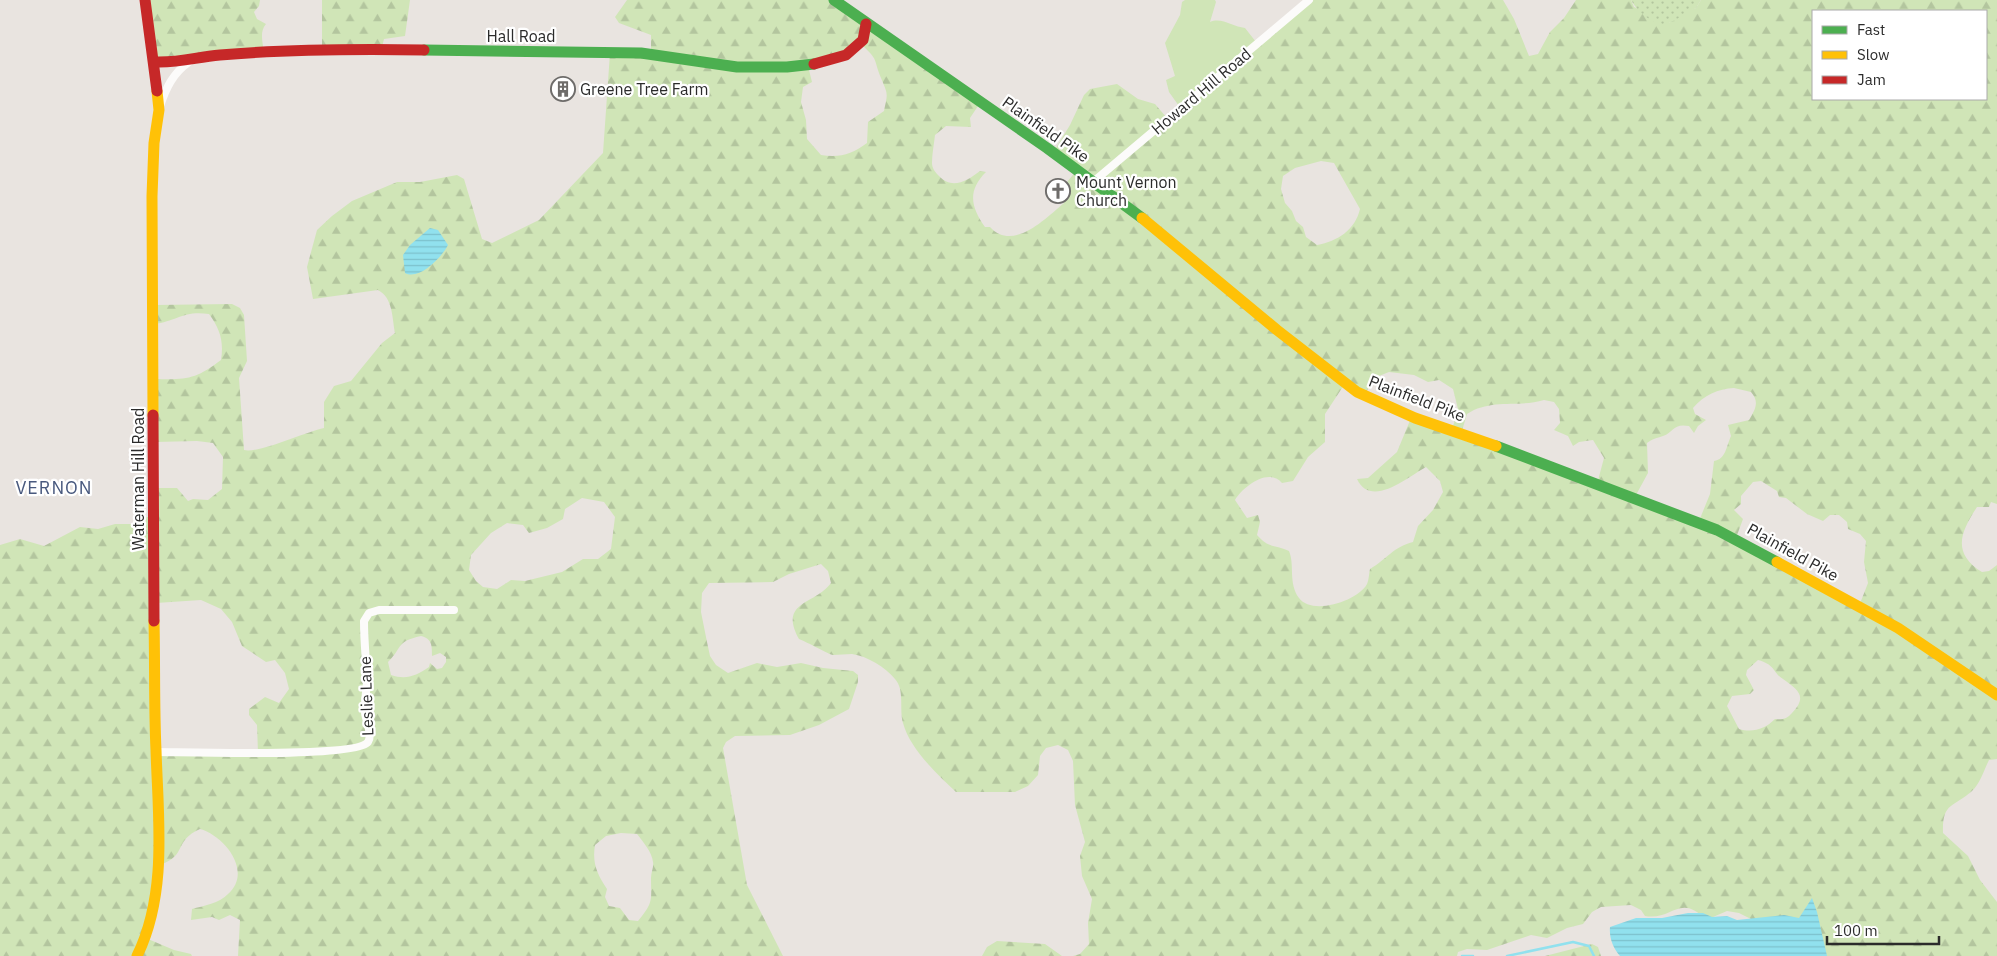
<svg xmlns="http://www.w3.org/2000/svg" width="1997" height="956" font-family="'IBM Plex Sans',sans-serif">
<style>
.grass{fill:#d0e5b7}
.forest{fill:url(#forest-firs);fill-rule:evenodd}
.park{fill:url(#park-dots)}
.water{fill:url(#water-rules)}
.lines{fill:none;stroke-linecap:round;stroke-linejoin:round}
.stream{stroke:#91e1ee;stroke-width:2.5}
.street{stroke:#fcfbfa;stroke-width:8}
.fast{stroke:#4caf50;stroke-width:11}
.slow{stroke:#ffc107;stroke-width:11}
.jam{stroke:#c62828;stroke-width:11}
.labels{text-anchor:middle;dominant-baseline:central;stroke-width:4.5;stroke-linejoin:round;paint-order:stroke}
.street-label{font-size:16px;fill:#2b2b2b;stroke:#fff}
.poi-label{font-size:16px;fill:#2b2b2b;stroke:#fff;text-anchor:start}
.neighbourhood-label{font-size:18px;letter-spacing:1px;fill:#49597e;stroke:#fff}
</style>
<defs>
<pattern id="forest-firs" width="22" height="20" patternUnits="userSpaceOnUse" patternTransform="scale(1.25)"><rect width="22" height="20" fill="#d0e5b7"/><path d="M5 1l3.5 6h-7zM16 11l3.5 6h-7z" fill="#b3c59e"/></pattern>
<pattern id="park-dots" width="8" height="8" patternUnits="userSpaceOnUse" patternTransform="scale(1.25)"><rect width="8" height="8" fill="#d0e5b7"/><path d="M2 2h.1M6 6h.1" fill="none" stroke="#b3c59e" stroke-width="1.8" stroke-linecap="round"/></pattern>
<pattern id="water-rules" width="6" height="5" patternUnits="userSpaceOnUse" patternTransform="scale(1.25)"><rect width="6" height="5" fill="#91e1ee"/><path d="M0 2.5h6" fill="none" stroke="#7dc1cc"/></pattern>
</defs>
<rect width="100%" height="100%" fill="#e9e4e0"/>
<!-- grass -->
<path class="grass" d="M1185,0H1215L1216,2L1210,22C1222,17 1233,27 1245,28L1256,42L1179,106L1169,92L1166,80L1175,76L1165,43L1180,15L1182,2Z"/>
<!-- forest -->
<path class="forest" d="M145,0H260L259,6L254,12L257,19L266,24C259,32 263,43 264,53L158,63Z
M322,0H410L405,36L384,39L381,51L322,52Z
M627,0H838L980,103L970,118L971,127L946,126L935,135C934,144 932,154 932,163C932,168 935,172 939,176C952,190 967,181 980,171L986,172C967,191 971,207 985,227H990C1013,252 1045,219 1064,203L1062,188L1077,170L1054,151L1070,125L1084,95L1090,89L1117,84L1138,99L1155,104L1167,118L1309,0H1503L1514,19L1529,56L1538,54L1550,32L1564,18L1576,0H1631L1634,7L1669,23L1684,12L1696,8L1701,0H1997V504L1991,502L1989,507H1977C1960,533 1952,553 1982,572L1989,571L1997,565V759L1989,760C1984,770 1980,784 1972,791C1953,808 1942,802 1943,833L1968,856L1980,880L1997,902V956H1825C1826,939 1814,931 1802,920H1753L1739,913L1727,911L1706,920C1680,892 1672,921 1645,916L1641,910L1631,905L1601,907L1592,912L1583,924L1567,928L1547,938L1531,935L1487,950L1467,949L1458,952L1457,956H1073L1080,954L1089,944L1088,923L1092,899L1082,876L1080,856L1085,842L1075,805L1073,761L1068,750L1058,745L1046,748L1040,756L1038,775L1028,786L1015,792H956C937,774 910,749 903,723C899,709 905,690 895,679C885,667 867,656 852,654C846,654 839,655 833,655C828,654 807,642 799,639C778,601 815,605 831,583L828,571L821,564L789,574L773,582L709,583L702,593L701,612L707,642L710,656L716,665L728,673L757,663L777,667L801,663L823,668L853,671L858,675V682L849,709L819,725L790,735L735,736L726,742L723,748L747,885L783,956H238L240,920L230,915L219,920L212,917L191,920L192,909C203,906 220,903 228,894C253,872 225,836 200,829C173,841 188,855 160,865L148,939L174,950L191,954L192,956H0V545L20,539L44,546L80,527L98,529L115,524H132L138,517H154V488H177L188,501L193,499L208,500L222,489L223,457L213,443L197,441L155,442V379C187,380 196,379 221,360C224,341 220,329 209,314C184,310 177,321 154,324V305L232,304L240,308L244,315L247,361L239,378L244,450C258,454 305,432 324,428V402L334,386L351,381L382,343L395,333C392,317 393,298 378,290L313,299L307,267L317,230L332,216L352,201L397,182H420L457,175L464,179L482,239L492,243L539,220L603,153L610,53L651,54V35L619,23L615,17ZM1813,11H1986V99H1813ZM862,45C879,61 873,58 881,78C888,95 888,92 884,111L868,122L867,143C852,154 840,158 821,155L807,139L806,120L801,102L803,87L812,82L808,66ZM1321,161L1334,163L1360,209C1355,230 1338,241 1317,245L1306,237L1303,227L1296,221L1292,211L1285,203L1281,189L1283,176L1295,168ZM1389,372L1414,375L1428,382L1439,380L1453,389L1458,409L1452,430L1411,418L1397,452L1368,478L1357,479C1371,509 1408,477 1426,467L1440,481L1443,492L1433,510L1418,526L1413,542C1393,547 1387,559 1370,569C1369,573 1369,580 1367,584C1358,601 1312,616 1299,598C1288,583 1295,565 1289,551C1275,544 1269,549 1257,535L1260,522L1258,515L1247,518L1235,500C1243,487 1268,467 1282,483L1293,481L1308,457L1325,442V414L1344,385L1364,396L1374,378ZM1734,388L1751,392C1760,402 1755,410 1749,420L1728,425L1731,436C1726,447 1726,459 1714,461L1710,494L1699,521L1636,495L1648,473L1647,443C1652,439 1657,438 1663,436C1674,432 1673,423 1689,426L1694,433L1698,426L1706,420L1695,414L1693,408C1704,395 1718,389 1734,388ZM1544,400L1554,402L1559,409L1560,423L1554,430L1568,436L1573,446L1579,442L1593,440L1604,458L1597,484L1461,434L1467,414C1491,398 1518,408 1544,400ZM1761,481L1777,491L1779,497L1786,498L1807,514L1823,521L1830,515H1839L1847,522L1848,529L1860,534L1866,541L1864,562L1868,583L1859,606L1736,538L1743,519L1734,510L1741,504V496L1753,482ZM582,498L604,502L615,517L611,549L598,559H583L562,572L525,581L511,580L497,589L483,587L476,581L469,570L471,555L491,533L507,523L523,525L529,533L547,528L563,519L565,509ZM201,600L221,609L232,622L242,646L266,662L275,660L285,673L289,689L279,703L265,697L249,709V715L257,725L258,753H158L156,603ZM421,636C432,639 432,645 432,656L440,653L446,657V662L442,668L437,669L430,663L429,667C416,676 406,680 391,675L388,662C404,646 395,642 421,636ZM1758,660C1776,665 1772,672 1783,679C1798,690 1808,696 1792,713C1787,719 1782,720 1775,719C1765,729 1753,733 1739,729L1727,706L1732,696L1750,694L1754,690L1746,675L1747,670ZM621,833L637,834C643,842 652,852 653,862C654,867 651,872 651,878C651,900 654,902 638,921L629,920L620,908L609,906L605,897L607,889C597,874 592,863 595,845L606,836Z
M997,941L1045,944L1062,956H982L987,947Z
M1592,944L1598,947L1601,956H1545Z"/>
<!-- park -->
<path class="park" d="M1631,0H1701L1696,8C1686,12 1679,19 1669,23C1655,28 1637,11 1631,0Z"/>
<!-- water -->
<path class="water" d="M430,228L438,230L448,245C442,257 419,281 405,273L403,255L410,245Z
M1812,898L1817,912L1827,956H1620C1613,948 1609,938 1610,927L1636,918H1662L1688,913H1703L1712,917L1727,916L1737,920L1784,915L1799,918Z"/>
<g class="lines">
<!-- stream -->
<path class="stream" d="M1462,956H1473
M1507,956L1573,942L1589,946L1594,956"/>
<!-- street -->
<path class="street" d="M160,106C166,88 173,73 189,62
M1093,182L1309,0
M156,752C184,752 357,758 368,742C373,735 366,721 365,713C364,701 367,690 367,679C366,659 364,641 364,621L369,613L379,610H454"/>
<!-- fast -->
<path class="fast" d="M834,0L1047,148L1142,218
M424,50L641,53L737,67H787L814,64
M1496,446L1717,530L1777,562"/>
<!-- slow -->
<path class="slow" d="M1142,218L1277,330L1357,392L1415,418L1496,446
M153,415L152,196L154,143L159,110L157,91
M1777,562L1898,628L1997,695
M137,956C168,893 158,818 156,750C154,707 155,664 154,621"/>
<!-- jam -->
<path class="jam" d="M145,0L157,91
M155,62C181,63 196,57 220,55C287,49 356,49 424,50
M814,64L846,55L863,40L866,24
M153,415L154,621"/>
</g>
<!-- icons -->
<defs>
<symbol id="building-ring" viewBox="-11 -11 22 22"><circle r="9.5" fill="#fff" stroke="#6e6c6a" stroke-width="1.5"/><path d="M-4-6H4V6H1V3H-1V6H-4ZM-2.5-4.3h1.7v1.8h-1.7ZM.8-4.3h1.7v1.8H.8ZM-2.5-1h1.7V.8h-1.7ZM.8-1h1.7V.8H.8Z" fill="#6e6c6a"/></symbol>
<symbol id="church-ring" viewBox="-11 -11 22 22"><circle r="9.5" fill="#fff" stroke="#6e6c6a" stroke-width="1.5"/><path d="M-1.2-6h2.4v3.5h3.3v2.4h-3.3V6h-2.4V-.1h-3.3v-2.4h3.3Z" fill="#6e6c6a"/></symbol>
</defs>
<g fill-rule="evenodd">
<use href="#building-ring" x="549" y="75" width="28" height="28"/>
<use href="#church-ring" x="1044" y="177" width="28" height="28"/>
</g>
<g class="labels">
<!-- street labels -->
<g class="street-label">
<text x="521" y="36">Hall Road</text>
<text transform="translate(1201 91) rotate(-40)">Howard Hill Road</text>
<text transform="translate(1046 129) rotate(35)">Plainfield Pike</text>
<text transform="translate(1417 398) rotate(21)">Plainfield Pike</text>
<text transform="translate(138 479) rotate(-90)">Waterman Hill Road</text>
<text transform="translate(1793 552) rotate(29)">Plainfield Pike</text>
<text transform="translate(366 696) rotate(-92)">Leslie Lane</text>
</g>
<!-- poi labels -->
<g class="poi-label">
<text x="580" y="89">Greene Tree Farm</text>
<text x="1076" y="182">Mount Vernon<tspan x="1076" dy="18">Church</tspan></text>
</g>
<!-- neighbourhood labels -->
<g class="neighbourhood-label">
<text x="54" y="487">VERNON</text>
</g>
</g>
<!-- legend -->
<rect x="1812" y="10" width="175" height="90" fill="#ffffff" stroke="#aaaaaa"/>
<rect x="1822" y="26" width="25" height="8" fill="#4caf50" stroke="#aaaaaa"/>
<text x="1857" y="35" font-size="15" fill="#2b2b2b">Fast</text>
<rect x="1822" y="51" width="25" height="8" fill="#ffc107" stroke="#aaaaaa"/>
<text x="1857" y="60" font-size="15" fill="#2b2b2b">Slow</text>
<rect x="1822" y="76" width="25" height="8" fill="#c62828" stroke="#aaaaaa"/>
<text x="1857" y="85" font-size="15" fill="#2b2b2b">Jam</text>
<!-- scale -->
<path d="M1827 936v8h112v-8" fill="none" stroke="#2b2b2b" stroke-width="2.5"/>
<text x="1834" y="936" font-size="15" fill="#2b2b2b" stroke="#ffffff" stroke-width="4" paint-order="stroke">100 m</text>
</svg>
